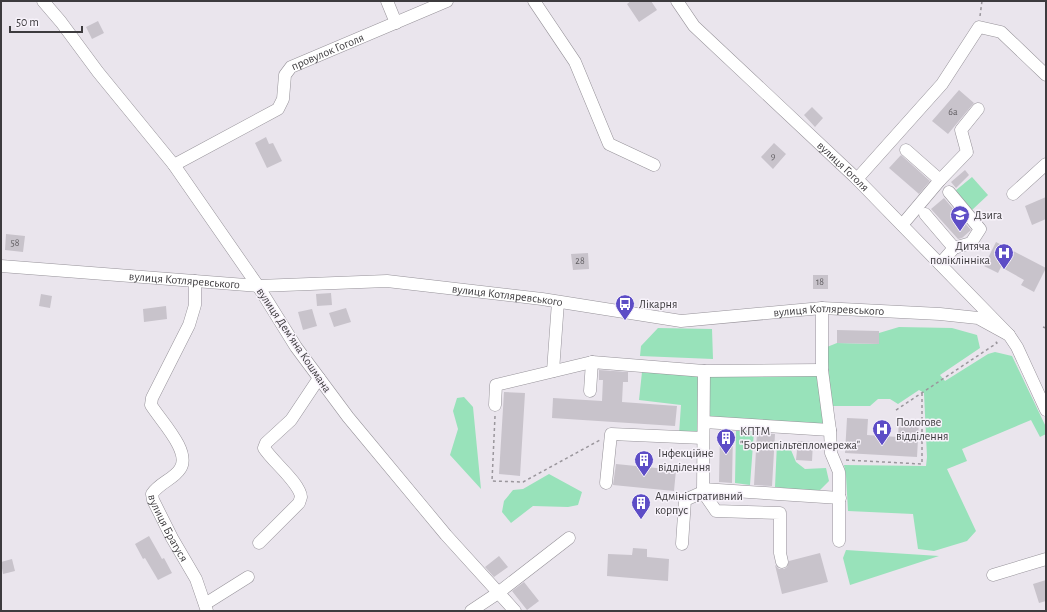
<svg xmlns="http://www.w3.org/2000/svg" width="1047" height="612" font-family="'Alegreya Sans',sans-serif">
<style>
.green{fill:#98e2ba}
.building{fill:#c8c3cb}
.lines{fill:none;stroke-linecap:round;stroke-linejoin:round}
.minor-casing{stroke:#969299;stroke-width:13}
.path{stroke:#9a969c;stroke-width:1.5;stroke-dasharray:3 3;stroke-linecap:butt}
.minor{stroke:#fff;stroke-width:12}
.labels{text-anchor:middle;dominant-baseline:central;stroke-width:3;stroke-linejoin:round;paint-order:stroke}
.number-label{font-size:10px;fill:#605d61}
.street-label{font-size:12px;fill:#3d3b3e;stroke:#f7f2fa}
.poi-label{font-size:12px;fill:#3d3b3e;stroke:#f7f2fa;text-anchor:start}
</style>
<rect width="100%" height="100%" fill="#eae5ed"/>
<!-- green -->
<path class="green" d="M972,177L988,195L972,210L955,191Z
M899,327L952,328L977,335L980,348L940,375L945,381L988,354L995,352L1012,356L1046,427V434L1040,437L1031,420L962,449L967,461L947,469L976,531L967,541L934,551L918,549L913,514L848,511L846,476L844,465L926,466L927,457L924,393L919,390L898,404L890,399H878L870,406H831L827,347L837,343L879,344V333Z
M658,328L712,329L713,359L640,356L641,346Z
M642,372L700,375L698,435L679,434L681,405L639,400Z
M820,373L825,422L820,425L708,418V375Z
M464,397L473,407L481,489L450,455L458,429L453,411L457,398Z
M736,431H754L750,485L735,483Z
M777,443L791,450L796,462L805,469L826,468L829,481L818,492L775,487Z
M549,474L582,492L578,505L568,507L533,506L511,523L502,512L504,501L513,490L523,489Z
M846,550L939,556L850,585L843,558Z"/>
<!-- building -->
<path class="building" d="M631,1H651L657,10L639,22L627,4Z
M98,21L104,33L92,39L86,27Z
M959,90L974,103L948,134L932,121Z
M812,107L823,118L815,127L804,115Z
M266,137L269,144L273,143L282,161L267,168L255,143Z
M774,143L786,154L773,169L761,157Z
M901,155L930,181L919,194L889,168Z
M965,170L969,175L956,188L951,182Z
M1046,197V219L1032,225L1025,206Z
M944,198L971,230L962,238L958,239L931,209Z
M6,234L25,236L23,252L5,250Z
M996,242L1046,268L1034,292L1021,285L1024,280L1001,267L998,273L984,266Z
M588,253L589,269L573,270L571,254Z
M813,275H828V289H813Z
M331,293L332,305L317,306L316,294Z
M41,294L52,296L50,308L39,306Z
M166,306L167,319L144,322L143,309Z
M346,308L351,322L334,327L329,313Z
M312,309L317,326L303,330L298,312Z
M837,330L879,331V344L837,343Z
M599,370L628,372V382H623L622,402L677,406L675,426L552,418L553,398L602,401L603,380H599Z
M504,392L525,393L520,476L499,474Z
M847,418L868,419L867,435L898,437L899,420L919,421L917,457L845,453Z
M720,431H733L732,483L719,482Z
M757,433L775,434L772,486L754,485Z
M798,441L813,442L812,461L796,460Z
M616,464L676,470L674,491L613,485Z
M149,536L162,559L164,558L172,573L158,580L145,558L143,559L135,544Z
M633,548L647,549V557L669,559L668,581L607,576L608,554L632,555Z
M820,553L828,582L782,594L775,565L779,569H784L787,567L789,561Z
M499,556L508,567L494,577L485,567Z
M12,559L15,571L3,574L1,562Z
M1046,580V601L1039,603L1033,584Z
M524,582L539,601L527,610L512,591Z"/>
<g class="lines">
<defs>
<g id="minor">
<path d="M43,1L61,22L98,72L174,165L258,286L296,347L348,417L446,535L515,611"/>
<path d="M387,1L396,23"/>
<path d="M534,1L575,62L609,144L654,165"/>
<path id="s1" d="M677,1L694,26L857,179L1009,335L1017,347L1046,410"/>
<path d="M906,150L940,180"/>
<path id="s2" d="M174,165L278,109L283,99L285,75L291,67L447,1"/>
<path d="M857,179L942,84L979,27L1001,32L1046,75"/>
<path d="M1013,194L1046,164"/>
<path d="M925,214L954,248"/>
<path d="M902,225L940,180L967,152L961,130L978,109"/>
<path d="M940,264L954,248L971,243L980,229L949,192"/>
<path id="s3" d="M1,266L258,286L387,281L542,299L681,321L822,308L940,314L978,318L1009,335"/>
<path id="s4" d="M195,281V305L189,325L152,398L151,405C160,420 192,452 180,469C174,479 159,483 152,494L153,500L172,538L196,579L207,611"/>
<path d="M822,308V370L830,430L831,453L839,472V541"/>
<path d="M553,371L558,302"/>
<path d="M590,391L592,362L704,371L822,370"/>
<path d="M495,405L496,385L592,362"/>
<path d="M704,422L830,430"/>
<path d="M606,483L611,434L703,438"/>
<path d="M703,489L840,498"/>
<path d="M703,492L716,511L780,513V553L782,562"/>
<path d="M259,543L299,503L301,497C300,483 272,461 264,448L266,443L291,420L319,378"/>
<path d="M682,544L685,500L703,492L704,371"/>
<path d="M993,575L1046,559"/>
<path d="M205,604L248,577"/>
<path d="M471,611L498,593L569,538"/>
</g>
</defs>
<!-- minor casing -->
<use href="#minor" class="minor-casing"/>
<!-- path -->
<path class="path" d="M980,16L982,1
M1043,327L1046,328
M896,410L997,343L994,340
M495,416L492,481L523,482L600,440
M846,460L922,464V393"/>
<!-- minor -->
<use href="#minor" class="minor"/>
</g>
<!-- icons -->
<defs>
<symbol id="school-pin" viewBox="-11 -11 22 30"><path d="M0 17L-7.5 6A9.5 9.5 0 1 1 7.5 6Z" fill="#5d4dc6" stroke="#f7f2fa"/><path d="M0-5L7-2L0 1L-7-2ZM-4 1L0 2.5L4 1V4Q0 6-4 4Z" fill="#fff"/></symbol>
<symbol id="hospital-pin" viewBox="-11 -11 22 30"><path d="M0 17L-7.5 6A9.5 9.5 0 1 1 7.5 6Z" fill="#5d4dc6" stroke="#f7f2fa"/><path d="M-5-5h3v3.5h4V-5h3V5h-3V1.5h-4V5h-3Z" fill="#fff"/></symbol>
<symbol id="bus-pin" viewBox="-11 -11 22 30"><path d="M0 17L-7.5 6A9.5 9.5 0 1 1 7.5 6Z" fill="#5d4dc6" stroke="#f7f2fa"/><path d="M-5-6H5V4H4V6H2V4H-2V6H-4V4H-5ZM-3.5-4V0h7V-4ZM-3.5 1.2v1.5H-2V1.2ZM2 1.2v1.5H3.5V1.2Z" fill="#fff"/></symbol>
<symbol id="building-pin" viewBox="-11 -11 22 30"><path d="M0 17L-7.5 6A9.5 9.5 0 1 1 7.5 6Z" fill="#5d4dc6" stroke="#f7f2fa"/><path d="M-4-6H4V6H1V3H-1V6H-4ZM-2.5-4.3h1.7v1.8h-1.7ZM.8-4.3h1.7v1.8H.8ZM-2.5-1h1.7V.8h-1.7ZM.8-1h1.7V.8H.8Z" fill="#fff"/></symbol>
</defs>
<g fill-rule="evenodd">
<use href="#school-pin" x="949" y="204" width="22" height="30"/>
<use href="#hospital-pin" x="993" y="242" width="22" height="30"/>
<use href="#bus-pin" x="614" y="293" width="22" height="30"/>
<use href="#hospital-pin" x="871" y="418" width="22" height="30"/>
<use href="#building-pin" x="715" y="427" width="22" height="30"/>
<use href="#building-pin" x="633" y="449" width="22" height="30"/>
<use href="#building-pin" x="630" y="492" width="22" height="30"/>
</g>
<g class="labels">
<!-- number labels -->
<g class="number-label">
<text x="953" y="112">6а</text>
<text x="773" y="156">9</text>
<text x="15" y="243">58</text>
<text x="580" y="261">28</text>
<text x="820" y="282">18</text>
</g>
<!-- street labels -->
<g class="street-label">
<text stroke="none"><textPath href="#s2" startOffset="203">провулок Гоголя</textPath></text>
<text stroke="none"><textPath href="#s1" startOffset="235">вулиця Гоголя</textPath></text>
<text stroke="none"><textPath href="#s3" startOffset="184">вулиця Котляревського</textPath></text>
<text stroke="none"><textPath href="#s3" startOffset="508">вулиця Котляревського</textPath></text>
<text stroke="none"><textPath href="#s3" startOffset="832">вулиця Котляревського</textPath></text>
<text transform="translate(294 340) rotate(56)">вулиця Демʼяна Кошмана</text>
<text stroke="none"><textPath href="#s4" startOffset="283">вулиця Братуся</textPath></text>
</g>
<!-- poi labels -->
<g class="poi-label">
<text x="974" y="215">Дзига</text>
<text x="990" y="246" text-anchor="end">Дитяча<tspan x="990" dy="14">поліклінніка</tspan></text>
<text x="639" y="304">Лікарня</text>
<text x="896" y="422">Пологове<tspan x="896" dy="14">відділення</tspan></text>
<text x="740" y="431">КПТМ<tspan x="740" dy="14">"Бориспільтепломережа"</tspan></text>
<text x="658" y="453">Інфекційне<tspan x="658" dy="14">відділення</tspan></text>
<text x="655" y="496">Адміністративний<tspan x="655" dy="14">корпус</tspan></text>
</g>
</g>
<!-- border -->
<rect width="1047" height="612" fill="none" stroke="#3d3b3e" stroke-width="4"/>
<!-- scale -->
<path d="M10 26v6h72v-6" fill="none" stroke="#3d3b3e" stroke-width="2"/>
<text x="16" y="26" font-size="12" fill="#3d3b3e" stroke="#f7f2fa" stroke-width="3" paint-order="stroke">50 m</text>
</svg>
